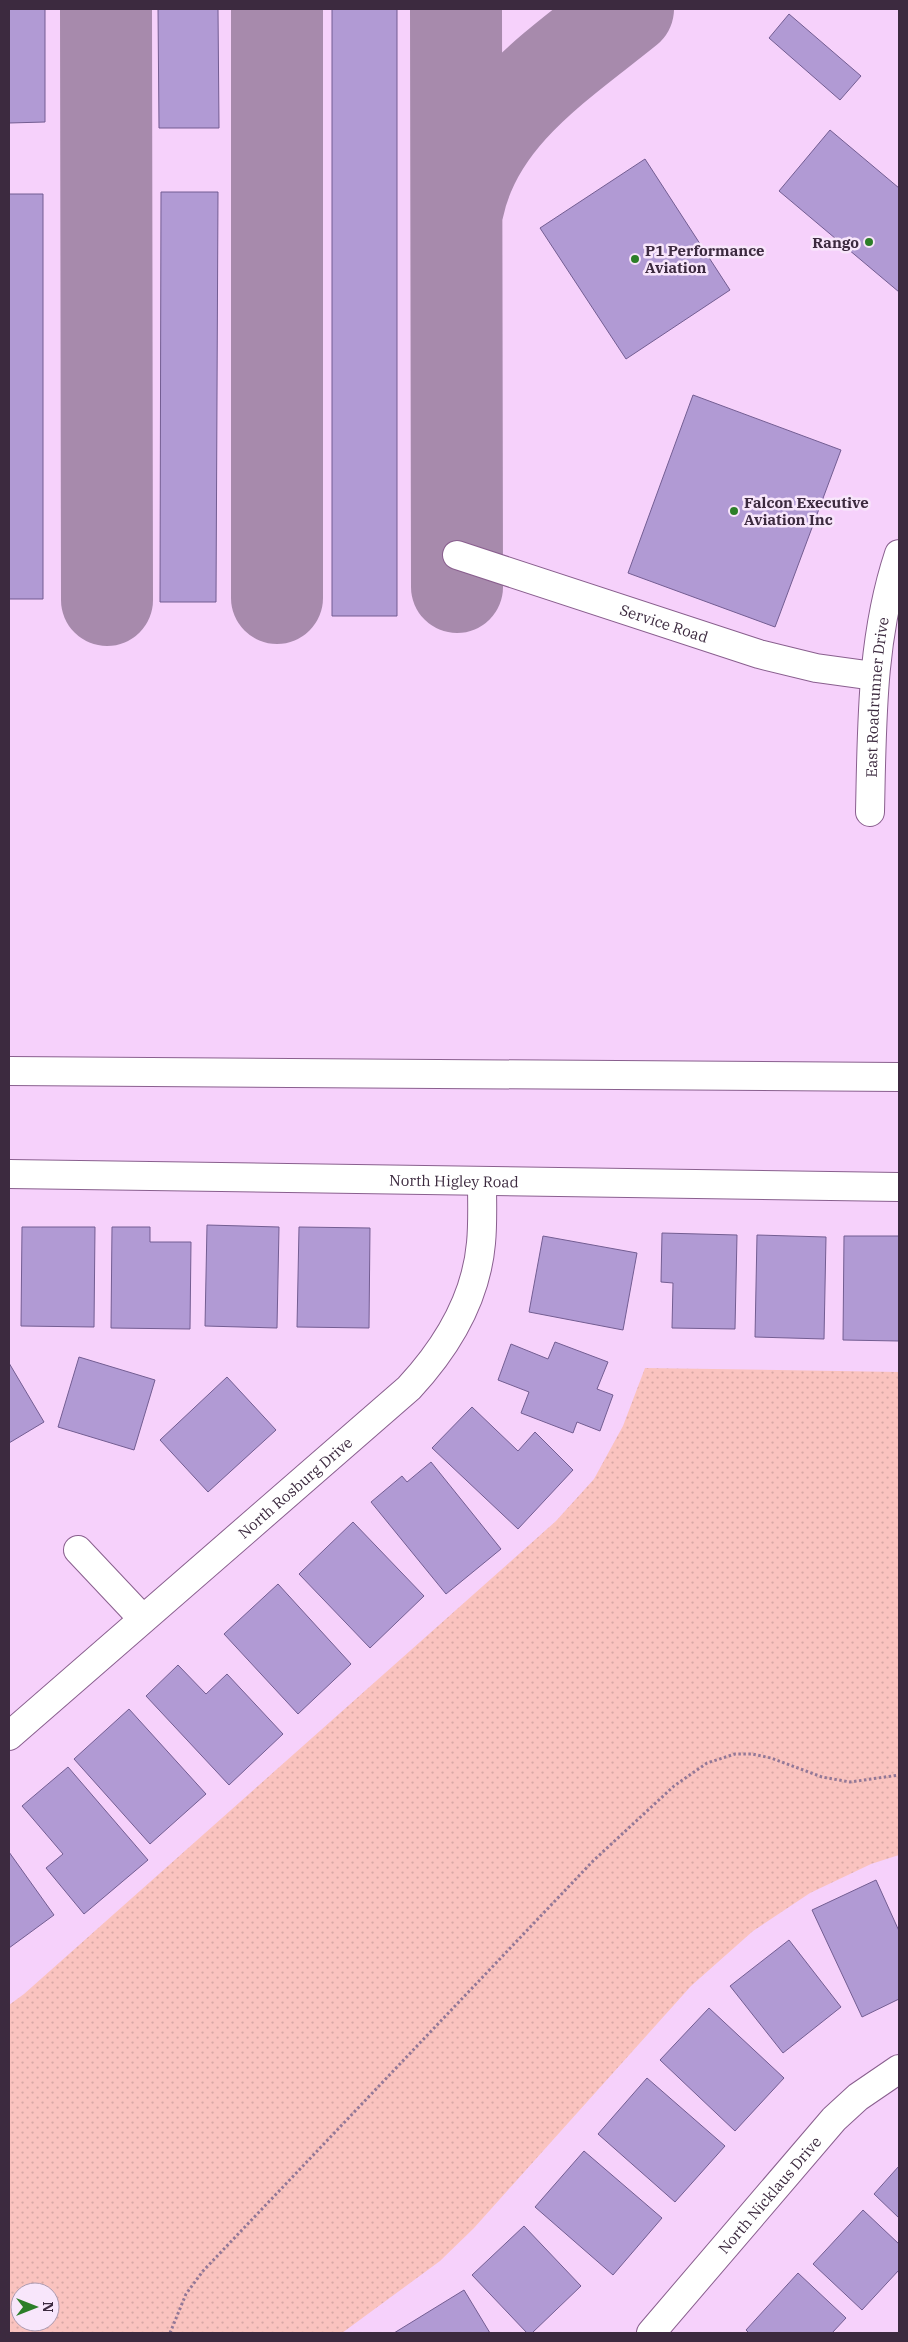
<svg xmlns="http://www.w3.org/2000/svg" width="908" height="2342" font-family="'IBM Plex Serif',serif">
<style>
.grass{fill:url(#grass-dots);fill-rule:evenodd}
.lines{fill:none;stroke-linecap:round;stroke-linejoin:round}
.taxiway{stroke:#a78aac;stroke-width:92}
.building{fill:#b19ad4;stroke:#735d92}
.minor-casing{stroke:#895f8e;stroke-width:30}
.major-casing{stroke:#895f8e;stroke-width:30}
.path{stroke:#937897;stroke-width:3;stroke-dasharray:2.5 2.5;stroke-linecap:butt}
.minor{stroke:#fff;stroke-width:28}
.major{stroke:#fff;stroke-width:28}
.poi-dot{fill:#2c7e28;stroke:#f8e6fb;stroke-width:2}
.labels{text-anchor:middle;dominant-baseline:central;stroke-width:5;stroke-linejoin:round;paint-order:stroke}
.poi-label{font-size:15px;font-weight:bold;fill:#3c2a3f;stroke:#f8e6fb;text-anchor:start}
.street-label{font-size:15px;fill:#3c2a3f;stroke:#f8e6fb}
</style>
<defs>
<pattern id="grass-dots" width="8" height="8" patternUnits="userSpaceOnUse" patternTransform="scale(1.25)"><rect width="8" height="8" fill="#fac3bf"/><path d="M2 2h.1M6 6h.1" fill="none" stroke="#d7a8a5" stroke-width="1.8" stroke-linecap="round"/></pattern>
</defs>
<rect width="100%" height="100%" fill="#f6d1fb"/>
<!-- grass -->
<path class="grass" d="M645,1368L899,1372V1855L871,1864L810,1893L753,1931L691,1986L474,2228L440,2261L342,2333H9V2005L24,1994L556,1521L594,1479L623,1426ZM20,2292H50V2322H20Z"/>
<g class="lines">
<!-- taxiway -->
<path class="taxiway" d="M106,9L107,600
M277,9V598
M456,9L457,587
M458,208C477,116 560,64 628,9"/>
</g>
<!-- building -->
<path class="building" d="M9,9H45V122L9,123Z
M158,9H218L219,128H159Z
M332,9H397V616H332Z
M789,14L861,76L840,100L769,38Z
M830,130L899,188V292L779,191Z
M645,159L730,290L626,359L540,228Z
M161,192H218L216,602H160Z
M9,194H43V599H9Z
M693,395L841,450L775,627L628,573Z
M207,1225L279,1227L277,1328L205,1326Z
M22,1227H95L94,1327L21,1326Z
M112,1227H150V1242H191L190,1329L111,1328Z
M299,1227L370,1228L369,1328L297,1327Z
M662,1233L737,1235L735,1329L672,1328L673,1283L661,1282Z
M757,1235L826,1237L824,1339L755,1337Z
M543,1236L637,1253L623,1330L529,1312Z
M844,1236H899V1341L843,1340Z
M555,1342L608,1362L597,1389L613,1395L600,1431L577,1422L573,1433L521,1413L529,1392L498,1380L511,1344L548,1359Z
M79,1357L155,1380L134,1450L58,1427Z
M9,1363L44,1422L9,1443Z
M227,1377L276,1430L208,1492L160,1440Z
M472,1407L518,1451L535,1432L573,1470L518,1529L432,1448Z
M431,1462L501,1549L446,1594L371,1502L402,1476L407,1482Z
M353,1522L424,1596L370,1648L299,1574Z
M278,1584L351,1664L298,1714L224,1634Z
M178,1665L206,1694L227,1674L283,1734L229,1785L146,1696Z
M129,1709L206,1794L150,1844L74,1759Z
M68,1767L148,1860L84,1914L46,1868L63,1854L22,1806Z
M9,1852L54,1915L9,1948Z
M876,1880L899,1931V1999L862,2017L812,1910Z
M789,1940L841,2007L783,2053L730,1986Z
M709,2008L784,2078L735,2131L660,2060Z
M647,2078L725,2146L675,2202L598,2134Z
M584,2151L662,2218L613,2275L535,2207Z
M899,2166V2218L874,2194Z
M863,2210L899,2244V2270L862,2310L813,2264Z
M524,2226L581,2286L532,2333H527L472,2275Z
M798,2273L846,2318L832,2333H749L746,2330Z
M464,2290L490,2333H394Z"/>
<g class="lines">
<defs>
<g id="minor">
<path id="s1" d="M457,555L759,654L816,668L874,676"/>
<path id="s2" d="M870,812C872,725 871,638 899,554"/>
<path id="s3" d="M9,1174L899,1187"/>
<path d="M78,1550L142,1618"/>
<path id="s4" d="M9,1736L409,1388C447,1347 476,1300 481,1243C483,1223 482,1202 482,1182"/>
<path id="s5" d="M651,2333L834,2119L858,2097L899,2069"/>
</g>
<path id="major" d="M9,1071L899,1077"/>
</defs>
<!-- minor casing -->
<use href="#minor" class="minor-casing"/>
<!-- major casing -->
<use href="#major" class="major-casing"/>
<!-- path -->
<path class="path" d="M170,2333L186,2294L203,2271L593,1861L674,1786L707,1763L735,1754H752L771,1758L822,1777L850,1782L899,1775"/>
<!-- minor -->
<use href="#minor" class="minor"/>
<!-- major -->
<use href="#major" class="major"/>
</g>
<!-- markers -->
<g class="poi-dot">
<circle cx="869" cy="242" r="5"/>
<circle cx="635" cy="259" r="5"/>
<circle cx="734" cy="511" r="5"/>
</g>
<g class="labels">
<!-- poi labels -->
<g class="poi-label">
<text x="859" y="242" text-anchor="end">Rango</text>
<text x="645" y="250">P1 Performance<tspan x="645" dy="17">Aviation</tspan></text>
<text x="744" y="502">Falcon Executive<tspan x="744" dy="17">Aviation Inc</tspan></text>
</g>
<!-- street labels -->
<g class="street-label">
<text stroke="none"><textPath href="#s1" startOffset="218">Service Road</textPath></text>
<text stroke="none"><textPath href="#s2" startOffset="115">East Roadrunner Drive</textPath></text>
<text stroke="none"><textPath href="#s3" startOffset="445">North Higley Road</textPath></text>
<text stroke="none"><textPath href="#s4" startOffset="379">North Rosburg Drive</textPath></text>
<text stroke="none"><textPath href="#s5" startOffset="182">North Nicklaus Drive</textPath></text>
</g>
</g>
<!-- border -->
<rect width="908" height="2342" fill="none" stroke="#3c2a3f" stroke-width="20"/>
<!-- north arrow -->
<g transform="translate(35 2307) rotate(90)"><circle r="24" fill="#f8e6fb" stroke="#ad9bb0"/>
<path d="M0-4L9 19L0 12L-9 19Z" fill="#2c7e28"/>
<text y="-8" font-size="14" font-weight="bold" text-anchor="middle" fill="#3c2a3f">N</text>
</g>
</svg>
